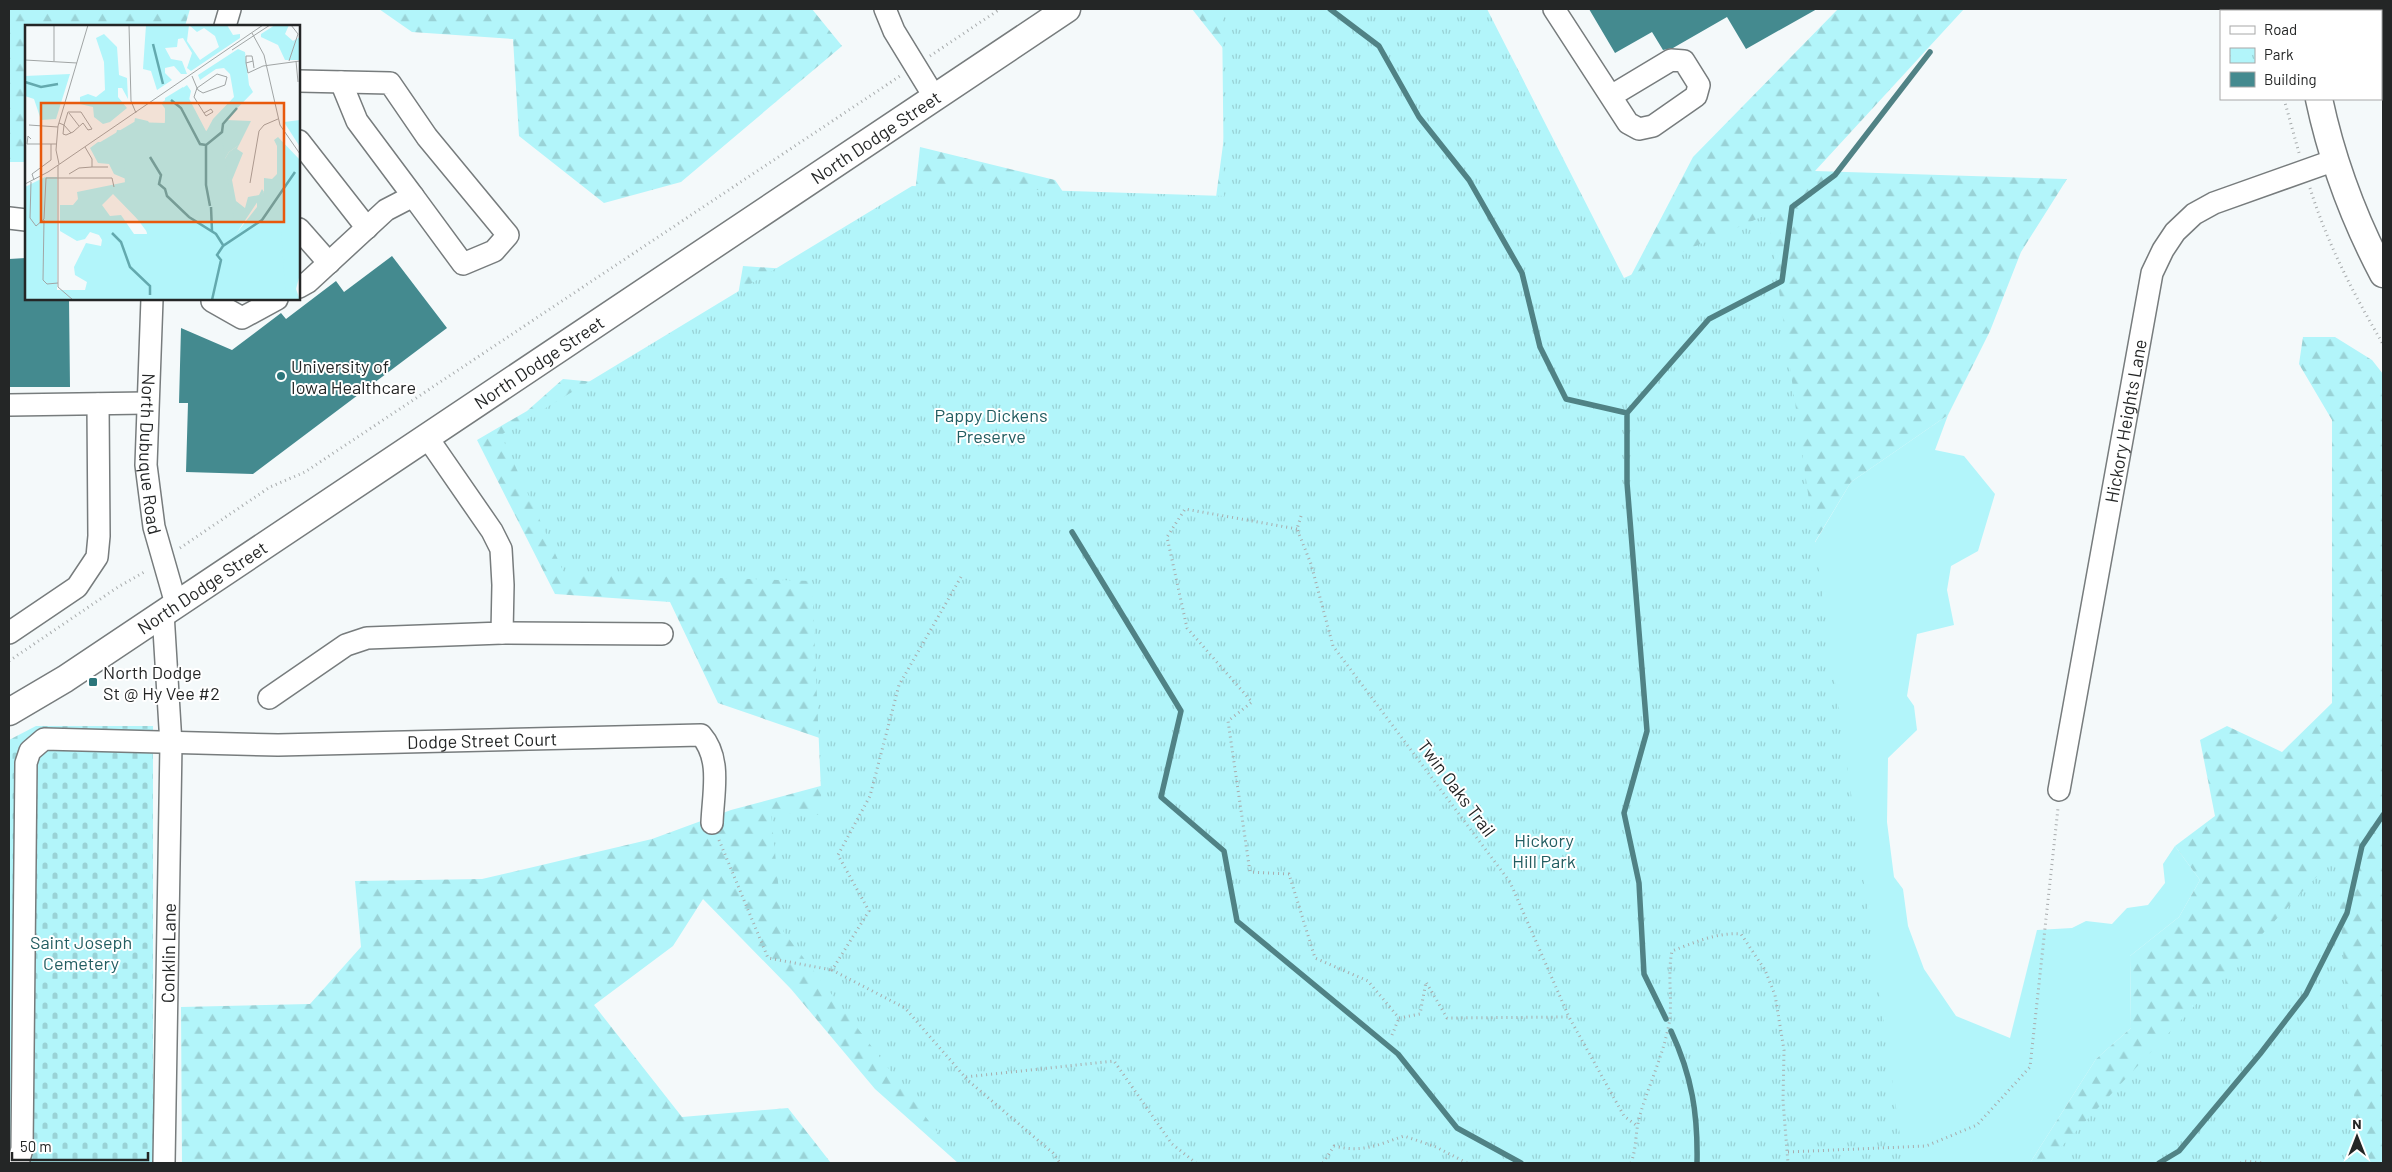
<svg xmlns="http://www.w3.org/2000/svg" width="2392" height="1172" font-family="Barlow,sans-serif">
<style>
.grass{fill:#b2f5fa}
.forest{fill:url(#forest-firs)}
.cemetery{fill:url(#cemetery-stones)}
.park{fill:url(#park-tufts)}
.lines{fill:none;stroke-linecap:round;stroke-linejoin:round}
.stream{stroke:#508285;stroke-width:5.5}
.building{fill:#448a8f}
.minor-casing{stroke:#777c7d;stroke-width:24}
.major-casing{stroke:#777c7d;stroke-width:29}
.path{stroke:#a8acad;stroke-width:3;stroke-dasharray:1 4;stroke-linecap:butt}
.minor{stroke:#fff;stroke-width:21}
.major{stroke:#fff;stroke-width:26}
.poi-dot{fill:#2c767b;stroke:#fff;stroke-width:2}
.labels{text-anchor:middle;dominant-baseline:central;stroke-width:4;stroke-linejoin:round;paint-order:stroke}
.street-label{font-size:18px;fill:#242626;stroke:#fff}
.poi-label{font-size:18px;fill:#242626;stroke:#fff;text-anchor:start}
.park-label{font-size:18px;fill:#225d61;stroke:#fff}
.inset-river{fill:none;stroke:#63a9ae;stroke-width:2.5}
.inset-road{fill:none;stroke:#a1a5a5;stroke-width:1}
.view{fill:#e8590c;fill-opacity:0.15;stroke:#e8590c;stroke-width:2.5}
.inset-edge{fill:none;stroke:#242626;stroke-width:2.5}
</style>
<defs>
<pattern id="forest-firs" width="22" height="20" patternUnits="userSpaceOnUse" patternTransform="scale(1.25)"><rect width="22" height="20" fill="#b2f5fa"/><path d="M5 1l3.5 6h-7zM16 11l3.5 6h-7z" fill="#99d2d6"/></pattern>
<pattern id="cemetery-stones" width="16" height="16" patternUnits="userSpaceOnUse" patternTransform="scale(1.25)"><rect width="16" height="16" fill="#b2f5fa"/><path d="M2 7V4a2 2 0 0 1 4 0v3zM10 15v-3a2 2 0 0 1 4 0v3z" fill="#99d2d6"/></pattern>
<pattern id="park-tufts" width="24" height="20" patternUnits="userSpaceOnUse" patternTransform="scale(1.25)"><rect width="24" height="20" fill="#b2f5fa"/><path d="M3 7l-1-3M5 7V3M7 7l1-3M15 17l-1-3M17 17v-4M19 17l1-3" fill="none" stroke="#99d2d6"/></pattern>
</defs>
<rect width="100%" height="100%" fill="#f4f9fa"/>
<!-- grass -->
<path class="grass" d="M1948,415L1935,450L1964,456L1995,494L1978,551L1951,566L1947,590L1954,625L1917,634L1907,696L1914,706L1917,730L1888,758L1887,822L1894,877L1903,889L1908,926L1924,969L1956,1016L2010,1038L2037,930L2072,928L2086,921L2112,924L2127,908L2148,905L2165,883L2163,864L2175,846L2200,880L2179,917L2130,956L2131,1028L2096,1059L2030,1163H1783L1792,581L1851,482Z"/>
<!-- forest -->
<path class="forest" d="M9,9H190L185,26H26V162H9Z
M379,9H812L842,46L681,182L604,203L519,136L513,39L412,32Z
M1192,9H1474L1624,289L1693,157L1838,9H1964L1815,171L2067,179L2021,252L1990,331L1948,415L1851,482L1792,580L1006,1163H958L875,1089L791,989L703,899L673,946L594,1005L682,1117L788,1108L831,1163H182L181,1007L310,1004L361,947L355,881L482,879L652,839L731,810L839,781L840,745L718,703L670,602L555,594L477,440L527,411L563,379L721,394L743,266L906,277L920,147L1055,180L1113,266L1207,265L1234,62Z
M2303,337H2335L2372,360L2383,374V1163H2030L2096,1059L2131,1028L2130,956L2179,917L2200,880L2175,846L2215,816L2200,740L2227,726L2282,752L2332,703V420L2299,364Z"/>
<!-- cemetery -->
<path class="cemetery" d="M36,726H153V1163H9V740Z"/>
<!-- park -->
<path class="park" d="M1222,9H1487L1624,278L1768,214L1904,1163H961L783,931L771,813L822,815L812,581L564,573L501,435L912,186L1224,196Z
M2336,856L2359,1163H2046Z"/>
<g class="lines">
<!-- stream -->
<path class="stream" d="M1330,9L1379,46L1419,117L1469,180L1522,273L1540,347L1566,399L1627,413
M1072,532L1181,711L1161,797L1224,851L1237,921L1398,1054L1457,1128L1521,1163
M1666,1019L1644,974L1639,883L1624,813L1647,731L1627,483V413L1709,319L1782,281L1792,207L1835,175L1930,52
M1671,1031C1692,1076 1698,1114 1697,1163
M2159,1163L2179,1151L2260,1054L2306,994L2347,913L2362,846L2383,815"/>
</g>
<!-- building -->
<path class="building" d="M1589,9H1817L1746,49L1727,17L1673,48L1663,50L1652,32L1615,53Z
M392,256L447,328L253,474L186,472L188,403H179L181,328L232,350L281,313L286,319L336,281L344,292Z
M26,258V299H69L70,387H9V259Z"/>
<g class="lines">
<defs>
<g id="minor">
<path d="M885,9L894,31L935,98"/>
<path d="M1554,9L1628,123L1639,129L1653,126L1696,96L1699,85L1684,61L1671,60L1611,96"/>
<path d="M225,26L230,9"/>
<path d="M299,81L390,83L427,137L508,235L494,251L463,264L413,196L386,210L308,282L299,287"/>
<path d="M341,82L357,121L413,196"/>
<path d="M299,141L367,228"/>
<path d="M9,218L26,220"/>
<path d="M299,229L329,263"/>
<path id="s1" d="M152,299L146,465L154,527L176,604"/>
<path d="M212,299V301L242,318L277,299"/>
<path d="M9,405L147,403"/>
<path d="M163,613L171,744L164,1163"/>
<path d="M9,633L77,587L97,557L99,536L98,404"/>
<path d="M502,633L662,634"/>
<path d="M269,698L346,645L367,638L502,633L503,585L501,549L492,531L427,437"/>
<path id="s2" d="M2059,790L2152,273L2163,250L2175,232L2194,214L2214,203L2335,160"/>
<path id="s3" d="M18,1163L22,1149L26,763L30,751L44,739L278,745L701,735C722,759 713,793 712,823"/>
</g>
<g id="major">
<path d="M2300,9L2301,11"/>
<path d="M2319,99C2332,160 2354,219 2383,274"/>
<path id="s4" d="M9,712L65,679L1067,9"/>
</g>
</defs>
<!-- minor casing -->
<use href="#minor" class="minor-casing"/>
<!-- major casing -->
<use href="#major" class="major-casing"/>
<!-- path -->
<path class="path" d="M2264,9L2265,11
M930,56L1000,9
M2284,99L2299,153
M2310,188C2327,243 2354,295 2383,344
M1301,516L1297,529L1311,564L1333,646L1510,882L1569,1017L1624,1116L1637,1126
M1297,529L1185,509L1167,537L1187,628L1252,702L1228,721L1250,872L1289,874L1315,958L1368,981L1399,1018L1420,1014L1426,982L1447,1018L1569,1017
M180,548L270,487L305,472L900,76
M961,577L899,685L870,796L838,855L869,911L832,970L905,1008L965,1077L1114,1061L1172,1144L1196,1163
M9,661L118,587L146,571
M719,840L768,958L832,970
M1392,1035L1399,1018
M965,1078L1053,1153L1060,1163
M1788,1152L1926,1146L1977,1125L2030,1067L2058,808
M1323,1163L1334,1146C1363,1153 1377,1145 1404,1136L1436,1147L1467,1163
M1631,1163C1637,1147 1635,1131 1640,1115C1649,1084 1663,1056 1669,1024C1673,1000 1667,975 1672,951C1693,943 1717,932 1741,934L1765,970L1775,995L1784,1050L1783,1101L1788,1163
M2241,1163L2243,1161L2264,1163"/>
<!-- minor -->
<use href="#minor" class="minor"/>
<!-- major -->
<use href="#major" class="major"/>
</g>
<!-- markers -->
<g class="poi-dot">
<circle cx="281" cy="376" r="5"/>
<rect x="88" y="677" width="10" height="10" rx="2.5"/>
</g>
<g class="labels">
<!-- street labels -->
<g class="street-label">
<text stroke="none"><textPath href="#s4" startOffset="1040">North Dodge Street</textPath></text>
<text stroke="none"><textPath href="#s4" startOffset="635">North Dodge Street</textPath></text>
<text stroke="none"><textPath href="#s2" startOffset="375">Hickory Heights Lane</textPath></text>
<text stroke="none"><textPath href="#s1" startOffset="155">North Dubuque Road</textPath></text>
<text stroke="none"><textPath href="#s4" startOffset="230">North Dodge Street</textPath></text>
<text stroke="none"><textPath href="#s3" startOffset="870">Dodge Street Court</textPath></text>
<text transform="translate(1457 788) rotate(53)">Twin Oaks Trail</text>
<text transform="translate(168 953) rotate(-89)">Conklin Lane</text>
</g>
<!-- poi labels -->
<g class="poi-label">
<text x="291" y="366">University of<tspan x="291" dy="21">Iowa Healthcare</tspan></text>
<text x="103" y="672">North Dodge<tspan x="103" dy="21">St @ Hy Vee #2</tspan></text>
</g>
<!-- park labels -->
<g class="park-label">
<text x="991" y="415">Pappy Dickens<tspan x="991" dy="21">Preserve</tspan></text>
<text x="1544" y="840">Hickory<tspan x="1544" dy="21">Hill Park</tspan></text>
<text x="81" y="942">Saint Joseph<tspan x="81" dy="21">Cemetery</tspan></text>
</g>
</g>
<!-- overview -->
<g transform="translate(25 25)">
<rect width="275" height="275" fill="#f4f9fa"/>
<path d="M214,120L212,124L218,128L207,155L211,176L220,183L223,172L234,170L237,164L239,167L209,212L198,137L204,127ZM275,205V249L271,264L275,275H260L257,236Z" fill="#b2f5fa"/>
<path d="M121,0H202L208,10L215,9V13L166,46L162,43L167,28L158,13L153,14L152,22L140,23L146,34L157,36L162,49H156L149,41L140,43V48L147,55L132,65L126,46L118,44ZM164,0L172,7L179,3L190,11L194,22L175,35L162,16ZM250,0H264L260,9L268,16L275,12V35H260L253,20L236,12V9ZM79,9L92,22L94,50L102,53L103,74L97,63H93V72L102,83L85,97L78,99L69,92L68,82L55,79V72L63,69L71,72L80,65L79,37L71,13ZM213,24L220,27L224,60L228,67L201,95L226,96L214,120L204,127L198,137L207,214L232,182V175L239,167V153L247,154L252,149V121L249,115L253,112L275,135V205L269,231L257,236V254L73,275L59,269L62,257L50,250L49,242L61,218L76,221L77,215L74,210L65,207L60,214L52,216L35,206V180H48L53,174L52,167L101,157V154L89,149L84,139L73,138L65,123L73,117L89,118L92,105L108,106L110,93L123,96L129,105H139L141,85L136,78L162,60L166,66L164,75L181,107L188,94L209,72L205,49L199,43L191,44L175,55L173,50ZM88,169L121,203L122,209H109L96,190L85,191L77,180ZM45,49L31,94L16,95L9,74L0,71V51ZM275,95V122L259,97Z" fill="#b2f5fa" fill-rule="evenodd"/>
<path d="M20,152H32V275H0V162Z" fill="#b2f5fa"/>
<path d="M158,62L181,106L195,100L211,209L253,165L261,275H32V265H119L120,253H142V211H125L96,172L94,160H100L99,137L74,136L67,122L109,97L140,98V73Z" fill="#b2f5fa"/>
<path class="inset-river" d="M128,19L138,59M0,57L16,62L33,59M146,75L156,83L175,119L181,120M125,132L136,150L134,159L140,164L142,171L164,192L191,209L198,220M185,181L181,160V120L197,107L198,99L212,83M186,182L187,206M87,208L96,217L105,242L125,261V270M187,275L196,235L192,230L198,221L237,195L270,147"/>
<path class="inset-road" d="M104,0L106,76L111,88M227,8L239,30L255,100L275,129M207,25L245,0M0,35L52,38M29,36V0M264,36L273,9L266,0M271,36L273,57M221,38V31H227L228,36M229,43L228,36L221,38L223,48L238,41L275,36M167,51L172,63L173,65L178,68L200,60L202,52L192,49L172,63L169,72L179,88L181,91L188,87L186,84L179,88M44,88L54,101M34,98L39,100L38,109L41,110L48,107L58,98L63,105L67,104L56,87H43L39,100L46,108M4,100L33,102M6,114L3,111L2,119H31M34,139L31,125L33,101L63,0M33,140V262L48,275M67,142H83M44,149L54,143L67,142V134L60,122M9,155L7,149L26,135V119M6,157L5,193L11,201L19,194L21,153H87L89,162M225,158L234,106L239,100L253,94M0,159L23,147L238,0M19,195L18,255L22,259L33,258"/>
<path class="view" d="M16,78H259V197H16Z"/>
<rect width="275" height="275" class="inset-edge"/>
</g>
<!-- border -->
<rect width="2392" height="1172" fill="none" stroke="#242626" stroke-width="20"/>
<!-- legend -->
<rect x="2220" y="10" width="162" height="90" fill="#ffffff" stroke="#a7a8a8"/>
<rect x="2230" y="26" width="25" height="8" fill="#ffffff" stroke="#a7a8a8"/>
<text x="2264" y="35" font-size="15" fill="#242626">Road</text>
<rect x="2230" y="48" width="25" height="15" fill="url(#park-tufts)" stroke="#a7a8a8"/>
<text x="2264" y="60" font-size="15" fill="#242626">Park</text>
<rect x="2230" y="72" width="25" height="15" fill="#448a8f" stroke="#a7a8a8"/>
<text x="2264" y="85" font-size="15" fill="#242626">Building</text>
<!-- north arrow -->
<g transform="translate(2357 1137)" stroke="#ffffff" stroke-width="4" paint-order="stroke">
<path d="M0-4L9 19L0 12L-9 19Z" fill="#242626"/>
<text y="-8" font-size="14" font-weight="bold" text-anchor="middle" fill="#242626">N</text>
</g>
<!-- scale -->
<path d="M12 1152v8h136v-8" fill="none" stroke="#242626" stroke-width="2.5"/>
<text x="20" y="1152" font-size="15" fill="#242626" stroke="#ffffff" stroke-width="4" paint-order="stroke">50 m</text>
</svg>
